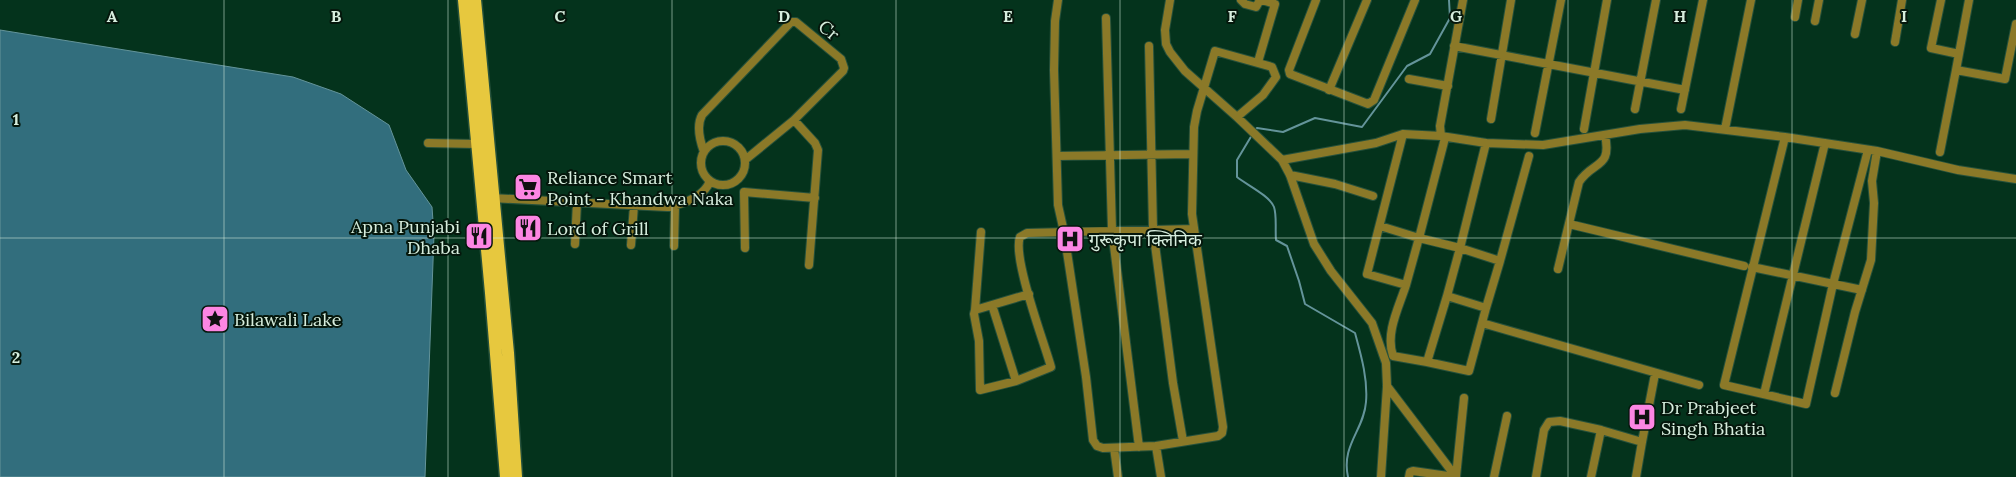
<svg xmlns="http://www.w3.org/2000/svg" width="2016" height="477" font-family="Lora,'Noto Sans Devanagari',serif">
<style>
.water{fill:#326e7d;stroke:#64949a}
.lines{fill:none;stroke-linecap:round;stroke-linejoin:round}
.stream{stroke:#64949a;stroke-width:2}
.minor-casing{stroke:#26513b;stroke-width:10}
.primary-casing{stroke:#26513b;stroke-width:15}
.minor{stroke:#8b7928;stroke-width:8}
.primary{stroke:#e7c83e;stroke-width:12}
.grid{fill:none;stroke:#d7eede;stroke-width:1;stroke-opacity:0.55}
.labels{text-anchor:middle;dominant-baseline:central;stroke-width:4;stroke-linejoin:round;paint-order:stroke}
.street-label{font-size:18px;fill:#d7eede;stroke:#05170c}
.poi-label{font-size:18px;fill:#d7eede;stroke:#05170c;text-anchor:start}
.grid-label{font-size:16px;text-anchor:middle;font-weight:bold;fill:#d7eede;stroke:#05170c;stroke-width:4;stroke-linejoin:round;paint-order:stroke}
</style>
<rect width="100%" height="100%" fill="#04331c"/>
<!-- water -->
<path class="water" d="M0,30L293,77L341,94L389,125L406,170L432,207L434,235L425,477H0Z"/>
<g class="lines">
<!-- stream -->
<path class="stream" d="M1254,131L1257,128L1283,132L1315,118L1362,127L1407,66L1430,54L1450,18L1449,0
M1252,135L1237,160V177C1247,185 1270,196 1274,207C1277,216 1275,230 1276,240L1287,246L1299,281L1305,304L1355,333C1361,355 1368,379 1366,402C1364,430 1341,445 1348,477"/>
<defs>
<path id="minor" d="M1058,0L1055,21L1054,70L1058,205L1064,232L1086,377L1093,440L1097,446L1103,448L1156,446L1218,436L1222,433L1223,427L1192,214L1194,127L1197,111L1215,51L1272,67L1276,77L1263,95L1237,117
M1170,0L1165,30L1166,44L1170,52L1185,71L1237,117L1282,160L1290,175L1314,244L1331,271L1372,323L1386,363L1387,386L1381,477
M1241,0L1245,4L1256,7L1260,0
M1316,0L1289,70L1290,74L1368,104L1374,100L1415,0
M1941,0L1931,48L1959,54
M1969,0L1956,70L2005,79L2016,24
M1795,17L1798,0
M1106,18L1112,230L1139,447
M1815,21L1819,0
M1855,34L1862,0
M1895,42L1902,0
M1149,46L1153,229L1173,383L1183,441
M1454,46L1685,90
M1258,62L1275,4L1262,0
M1409,79L1448,86
M1329,90L1367,0
M1635,109L1656,0
M1681,109L1703,0
M1491,119L1511,0
M794,120L815,143L818,150L809,265
M1584,129L1607,0
M1725,129L1751,0
M1535,133L1561,0
M1403,134L1367,274L1406,285L1419,238L1460,248L1486,143
M1441,136L1440,126L1463,0
M1785,137L1724,385L1806,404L1833,284L1868,150
M701 163a22 22 0 1 1 44 0a22 22 0 1 1-44 0Z
M428,143L477,144
M704,152C700,141 696,126 702,115L791,22H796L841,59L844,68L843,71L794,120L745,160
M1940,152L1956,70
M1057,156L1192,154
M1282,160L1376,143L1403,134L1441,136L1486,143L1543,145L1640,129L1685,125L1785,137L1877,151L1958,170L2016,179
M1290,175L1335,184L1373,196
M744,192L815,198
M744,192L745,248
M491,198L667,207C683,204 704,197 710,181
M1569,224L1744,266
M1380,226L1419,238L1445,138
M575,244L577,202
M631,245L634,205
M674,246L675,206
M1500,261L1486,308L1447,296L1460,248L1500,261L1529,156
M1752,267L1862,290
M1558,269L1579,182C1594,160 1612,169 1605,135
M1406,285C1399,307 1385,333 1393,356L1427,362L1447,296
M1029,294L975,310L974,314L979,341L980,390L1016,381L1051,367C1044,342 1012,257 1020,237L1027,233L1194,229
M992,305L1016,381
M975,310L981,232
M1482,323L1699,385
M1427,362L1469,371L1486,308
M1387,386L1456,477
M1835,393L1855,312L1871,260L1874,203L1872,181L1877,151
M1764,394L1825,143
M1601,430L1642,442L1655,374
M1156,446L1161,477
M1114,448L1118,477
M1409,477L1410,472L1413,471L1455,477
M1456,477L1464,398
M1494,477L1507,416
M1536,477L1544,430L1549,422L1560,421L1601,430L1591,477
M1636,477L1642,442"/>
<path id="primary" d="M464,0L491,293L506,477
M475,0L508,353L516,477"/>
</defs>
<!-- minor casing -->
<use href="#minor" class="minor-casing"/>
<!-- primary casing -->
<use href="#primary" class="primary-casing"/>
<!-- minor -->
<use href="#minor" class="minor"/>
<!-- primary -->
<use href="#primary" class="primary"/>
</g>
<!-- grid -->
<path class="grid" d="M224,0V477M448,0V477M672,0V477M896,0V477M1120,0V477M1344,0V477M1568,0V477M1792,0V477M0,238H2016"/>
<!-- icons -->
<defs>
<symbol id="supermarket-square" viewBox="-11 -11 22 22"><rect x="-9" y="-9" width="18" height="18" rx="4" fill="#fc86e3" stroke="#05170c"/><path d="M-6-5.5h2.5l.6 2H6L4.5 2H-2.5L-4.4-4H-6ZM-1.5 3.2a1.3 1.3 0 1 0 .1 0ZM3 3.2a1.3 1.3 0 1 0 .1 0Z" fill="#111"/></symbol>
<symbol id="restaurant-square" viewBox="-11 -11 22 22"><rect x="-9" y="-9" width="18" height="18" rx="4" fill="#fc86e3" stroke="#05170c"/><path d="M-5-6h1v4h1v-4h1v4h1v-4h1v5L-1.5 .5V6h-2V.5L-5-1ZM5-6V6H3V1.5H1.5Q1.5-4 5-6Z" fill="#111"/></symbol>
<symbol id="hospital-square" viewBox="-11 -11 22 22"><rect x="-9" y="-9" width="18" height="18" rx="4" fill="#fc86e3" stroke="#05170c"/><path d="M-5-5h3v3.5h4V-5h3V5h-3V1.5h-4V5h-3Z" fill="#111"/></symbol>
<symbol id="sight-square" viewBox="-11 -11 22 22"><rect x="-9" y="-9" width="18" height="18" rx="4" fill="#fc86e3" stroke="#05170c"/><path d="M0-6L1.8-2.2L6-1.7L2.9 1.2L3.7 5.4L0 3.3L-3.7 5.4L-2.9 1.2L-6-1.7L-1.8-2.2Z" fill="#111"/></symbol>
</defs>
<g fill-rule="evenodd">
<use href="#supermarket-square" x="512" y="171" width="32" height="32"/>
<use href="#restaurant-square" x="512" y="212" width="32" height="32"/>
<use href="#restaurant-square" x="463" y="220" width="32" height="32"/>
<use href="#hospital-square" x="1054" y="223" width="32" height="32"/>
<use href="#sight-square" x="199" y="303" width="32" height="32"/>
<use href="#hospital-square" x="1626" y="401" width="32" height="32"/>
</g>
<g class="labels">
<!-- street labels -->
<g class="street-label">
<text transform="translate(829 30) rotate(40)">Cr</text>
</g>
<!-- poi labels -->
<g class="poi-label">
<text x="547" y="177">Reliance Smart<tspan x="547" dy="21">Point - Khandwa Naka</tspan></text>
<text x="460" y="226" text-anchor="end">Apna Punjabi<tspan x="460" dy="21">Dhaba</tspan></text>
<text x="547" y="228">Lord of Grill</text>
<text x="1089" y="239">गुरूकृपा क्लिनिक</text>
<text x="234" y="319">Bilawali Lake</text>
<text x="1661" y="407">Dr Prabjeet<tspan x="1661" dy="21">Singh Bhatia</tspan></text>
</g>
</g>
<g class="grid-label">
<text x="112" y="22">A</text>
<text x="336" y="22">B</text>
<text x="560" y="22">C</text>
<text x="784" y="22">D</text>
<text x="1008" y="22">E</text>
<text x="1232" y="22">F</text>
<text x="1456" y="22">G</text>
<text x="1680" y="22">H</text>
<text x="1904" y="22">I</text>
<text x="16" y="125">1</text>
<text x="16" y="363">2</text>
</g>
</svg>
